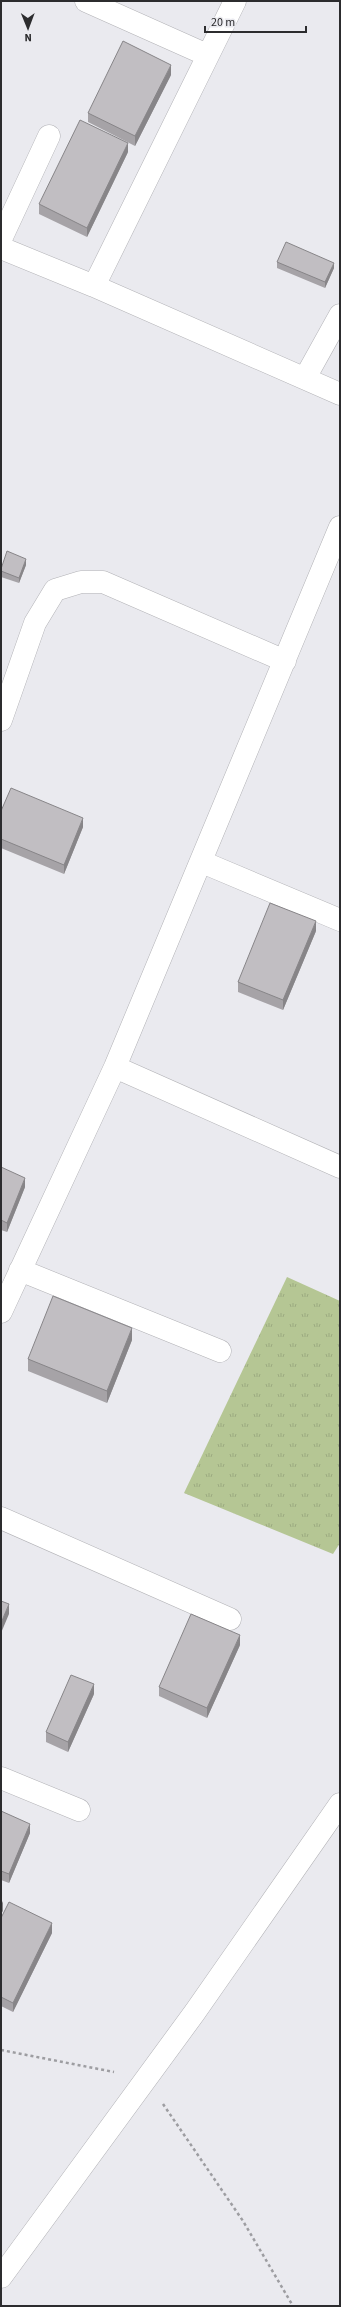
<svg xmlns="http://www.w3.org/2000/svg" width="341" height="2307" font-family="'Source Sans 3',sans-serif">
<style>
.grass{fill:url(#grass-tufts)}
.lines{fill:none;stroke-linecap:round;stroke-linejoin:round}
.minor-casing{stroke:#b2b2b6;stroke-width:23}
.path{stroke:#9d9da1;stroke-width:2.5;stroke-dasharray:3 3;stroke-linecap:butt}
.minor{stroke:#fff;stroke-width:22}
.wall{fill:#a6a3a7}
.shaded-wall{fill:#878588}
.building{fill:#c1bec2;stroke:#878588}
</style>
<defs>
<pattern id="grass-tufts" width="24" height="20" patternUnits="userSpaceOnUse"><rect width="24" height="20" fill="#b5c694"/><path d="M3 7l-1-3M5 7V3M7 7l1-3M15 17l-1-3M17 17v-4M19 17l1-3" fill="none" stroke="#9caa80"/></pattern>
</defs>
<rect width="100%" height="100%" fill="#eaeaef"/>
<!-- grass -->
<path class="grass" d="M287,1277L340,1301V1543L333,1554L184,1493Z"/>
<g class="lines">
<defs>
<path id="minor" d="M86,1L207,55
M1,239L49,136
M1,248L94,286L340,394
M94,286L235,1
M305,378L340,315
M1,720L35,623L55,590L81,582H103L285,661
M202,862L340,920
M115,1067L340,1167
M20,1270L220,1351
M1,1312L115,1067L340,527
M1,1518L230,1619
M1,1778L79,1810
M1,2277L195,2012L340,1804"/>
</defs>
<!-- minor casing -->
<use href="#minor" class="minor-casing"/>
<!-- path -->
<path class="path" d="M1,2050L114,2072
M163,2104L243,2221L293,2306"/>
<!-- minor -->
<use href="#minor" class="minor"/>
</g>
<!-- wall -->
<path class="wall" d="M171,75L135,146L88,122V113Z
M128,152L87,237L39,214V204Z
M277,262L334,268L325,288L277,268Z
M26,565L19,583L1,577V569Z
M1,811L83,827L64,874L1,848Z
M316,931L283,1010L238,992V982Z
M1,1167L25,1187L7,1232L1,1230Z
M132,1340L107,1403L28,1371V1359Z
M240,1645L207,1718L159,1696V1687Z
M94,1694L68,1752L46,1742V1732Z
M1,1811L30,1833L9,1883L1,1880Z
M1,1918L52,1933L13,2012L1,2006Z"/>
<!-- shaded-wall -->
<path class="shaded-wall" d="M171,65V75L135,146V136Z
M128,143V152L87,237V228Z
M334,263V268L325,288V282Z
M26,559V565L19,583V578Z
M83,818V827L64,874V865Z
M316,921V931L283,1010V1000Z
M25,1178V1187L7,1232V1223Z
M132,1328V1340L107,1403V1391Z
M9,1604V1614L1,1633V1623Z
M240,1635V1645L207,1718V1708Z
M94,1684V1694L68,1752V1742Z
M30,1824V1833L9,1883V1874Z
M3,1901V1911L1,1914V1905Z
M52,1923V1933L13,2012V2003Z"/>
<!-- building -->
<path class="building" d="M123,41L171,65L135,136L88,113Z
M80,120L128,143L87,228L39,204Z
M286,242L334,263L325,282L277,262Z
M7,551L26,559L19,578L1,571V569Z
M11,788L83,818L64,865L1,839V811Z
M270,903L316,921L283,1000L238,982Z
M1,1167L25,1178L7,1223L1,1220Z
M53,1296L132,1328L107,1391L28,1359Z
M1,1601L9,1604L1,1623Z
M191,1614L240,1635L207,1708L159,1687Z
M71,1675L94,1684L68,1742L46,1732Z
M1,1811L30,1824L9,1874L1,1871Z
M9,1902L52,1923L13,2003L1,1997V1918Z"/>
<!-- border -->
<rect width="341" height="2307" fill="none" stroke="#2c2c2e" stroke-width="4"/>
<!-- north arrow -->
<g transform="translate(28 28) rotate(179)" stroke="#eaeaef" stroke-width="3" paint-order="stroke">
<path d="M0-3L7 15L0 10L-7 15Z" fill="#2c2c2e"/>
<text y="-6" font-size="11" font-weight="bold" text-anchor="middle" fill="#2c2c2e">N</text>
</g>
<!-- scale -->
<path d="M205 26v6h101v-6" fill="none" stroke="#2c2c2e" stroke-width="2"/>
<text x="211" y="26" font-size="12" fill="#2c2c2e" stroke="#eaeaef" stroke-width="3" paint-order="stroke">20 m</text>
</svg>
